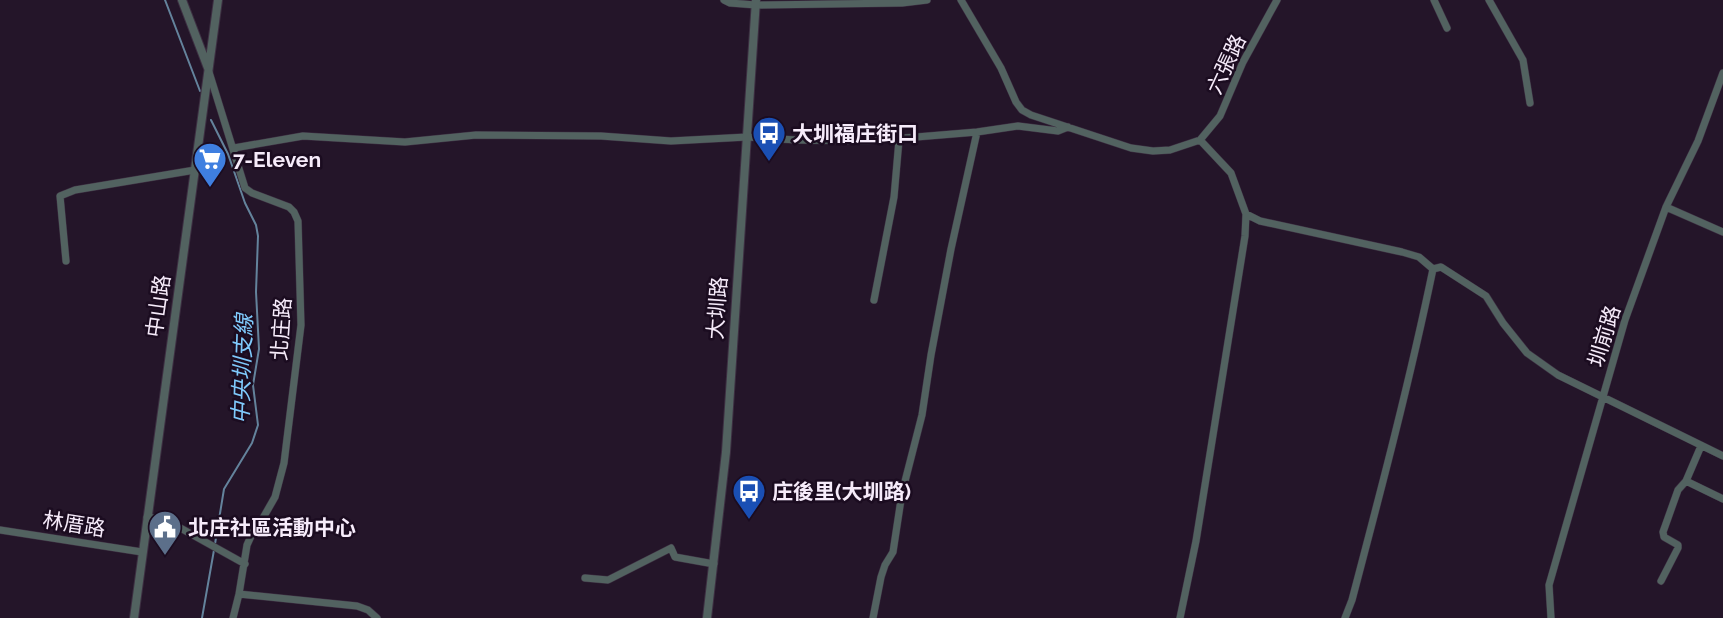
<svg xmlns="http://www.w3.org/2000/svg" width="1723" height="618" font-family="Raleway,'Noto Sans TC',sans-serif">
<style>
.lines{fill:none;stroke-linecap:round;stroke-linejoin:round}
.stream{stroke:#64839c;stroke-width:2}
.minor-casing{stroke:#3d2f42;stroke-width:8}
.tertiary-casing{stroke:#3d2f42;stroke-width:10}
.minor{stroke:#526260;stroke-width:7}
.tertiary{stroke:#526260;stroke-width:8}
.labels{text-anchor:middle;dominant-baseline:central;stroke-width:5;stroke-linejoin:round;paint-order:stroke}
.street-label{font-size:21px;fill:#f6ebfa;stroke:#1b0c20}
.poi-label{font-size:21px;font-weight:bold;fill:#f6ebfa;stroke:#1b0c20;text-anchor:start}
.water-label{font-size:22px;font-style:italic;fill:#7fc9fb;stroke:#1b0c20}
</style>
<rect width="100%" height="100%" fill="#241529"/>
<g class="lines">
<!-- stream -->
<path class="stream" d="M165,0L200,91
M211,120L228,154L245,203L256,225L258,236L256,292L259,349L253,385L258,425L252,443L224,489L215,544
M202,618L214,550"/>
<defs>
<path id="minor" d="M724,0L730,3L756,5L902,3L927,0
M961,0L1001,68L1016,102L1022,110L1031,115L1131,148L1153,151L1170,150L1200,140L1220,116L1243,62L1277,0
M1434,0L1447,28
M1489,0L1523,60L1530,103
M209,72L245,188L252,193L289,207L294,212L298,221L301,325L284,463L275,497L263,518L252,534L247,545L239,594L233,618
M234,148L303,136L405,142L476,135L601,136L671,141L747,137L797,140L868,141L977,132L1018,126L1058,131L1068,127
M1666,207L1723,232
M1246,214L1260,221L1402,252L1419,257L1433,269L1441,267L1486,296L1503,323L1527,353L1558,375L1723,456
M66,261L60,196L75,190L195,170
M874,300L894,197L899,140
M1686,481L1723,499
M147,517L166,520L245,564
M0,530L142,552
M585,578L608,580L671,548L675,557L714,564
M1661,581L1678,548V545L1664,537L1663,532L1678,490L1686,481L1701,446
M239,594L357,606L368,610L377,618
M873,618L881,577L885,565L893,552L902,493L922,415L931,355L951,249L977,132
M1180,618L1196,541L1245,236L1246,214L1231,173L1200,140
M1345,618L1352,600C1381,490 1410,380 1433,269
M1551,618L1549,585L1625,320L1666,207L1698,141L1723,73"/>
<path id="tertiary" d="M182,0L208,68
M134,618L218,0
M707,618L726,452L756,0"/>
</defs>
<!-- minor casing -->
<use href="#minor" class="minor-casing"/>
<!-- tertiary casing -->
<use href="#tertiary" class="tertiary-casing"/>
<!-- minor -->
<use href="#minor" class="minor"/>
<!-- tertiary -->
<use href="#tertiary" class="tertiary"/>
</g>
<!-- icons -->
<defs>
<symbol id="bus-pin" viewBox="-11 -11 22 30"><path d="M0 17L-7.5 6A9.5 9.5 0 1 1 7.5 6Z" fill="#1a4fb4" stroke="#1b0c20"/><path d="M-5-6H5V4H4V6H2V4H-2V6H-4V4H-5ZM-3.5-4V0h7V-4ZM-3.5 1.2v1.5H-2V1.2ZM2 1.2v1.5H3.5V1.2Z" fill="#fff"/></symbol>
<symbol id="supermarket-pin" viewBox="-11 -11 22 30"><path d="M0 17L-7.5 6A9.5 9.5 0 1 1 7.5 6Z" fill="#3f7fe0" stroke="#1b0c20"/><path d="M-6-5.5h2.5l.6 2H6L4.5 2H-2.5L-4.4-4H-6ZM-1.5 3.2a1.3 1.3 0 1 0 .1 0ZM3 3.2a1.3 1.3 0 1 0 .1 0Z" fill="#fff"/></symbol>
<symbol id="civic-pin" viewBox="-11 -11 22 30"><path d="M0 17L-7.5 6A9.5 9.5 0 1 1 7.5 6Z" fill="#5c6f8a" stroke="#1b0c20"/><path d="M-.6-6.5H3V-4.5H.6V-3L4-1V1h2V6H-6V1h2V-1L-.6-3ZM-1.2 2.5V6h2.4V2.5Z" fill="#fff"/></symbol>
</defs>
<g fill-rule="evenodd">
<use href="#bus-pin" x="750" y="114" width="38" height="52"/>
<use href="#supermarket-pin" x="191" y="140" width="38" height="52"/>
<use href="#bus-pin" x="730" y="472" width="38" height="52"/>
<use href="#civic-pin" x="146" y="508" width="38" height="52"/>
</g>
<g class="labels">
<!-- street labels -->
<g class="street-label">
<text transform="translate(1226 64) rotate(-65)">六張路</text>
<text transform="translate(158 306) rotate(-82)">中山路</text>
<text transform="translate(717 308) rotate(-86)">大圳路</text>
<text transform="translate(281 329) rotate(-86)">北庄路</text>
<text transform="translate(1604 336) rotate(-73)">圳前路</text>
<text transform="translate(74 524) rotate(9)">林厝路</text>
</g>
<!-- poi labels -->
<g class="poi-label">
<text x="792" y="133">大圳福庄街口</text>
<text x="233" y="159">7-Eleven</text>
<text x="772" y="491">庄後里(大圳路)</text>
<text x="188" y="527">北庄社區活動中心</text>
</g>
<!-- water labels -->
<g class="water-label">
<text transform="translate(242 369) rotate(-88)">中央圳支線</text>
</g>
</g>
</svg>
